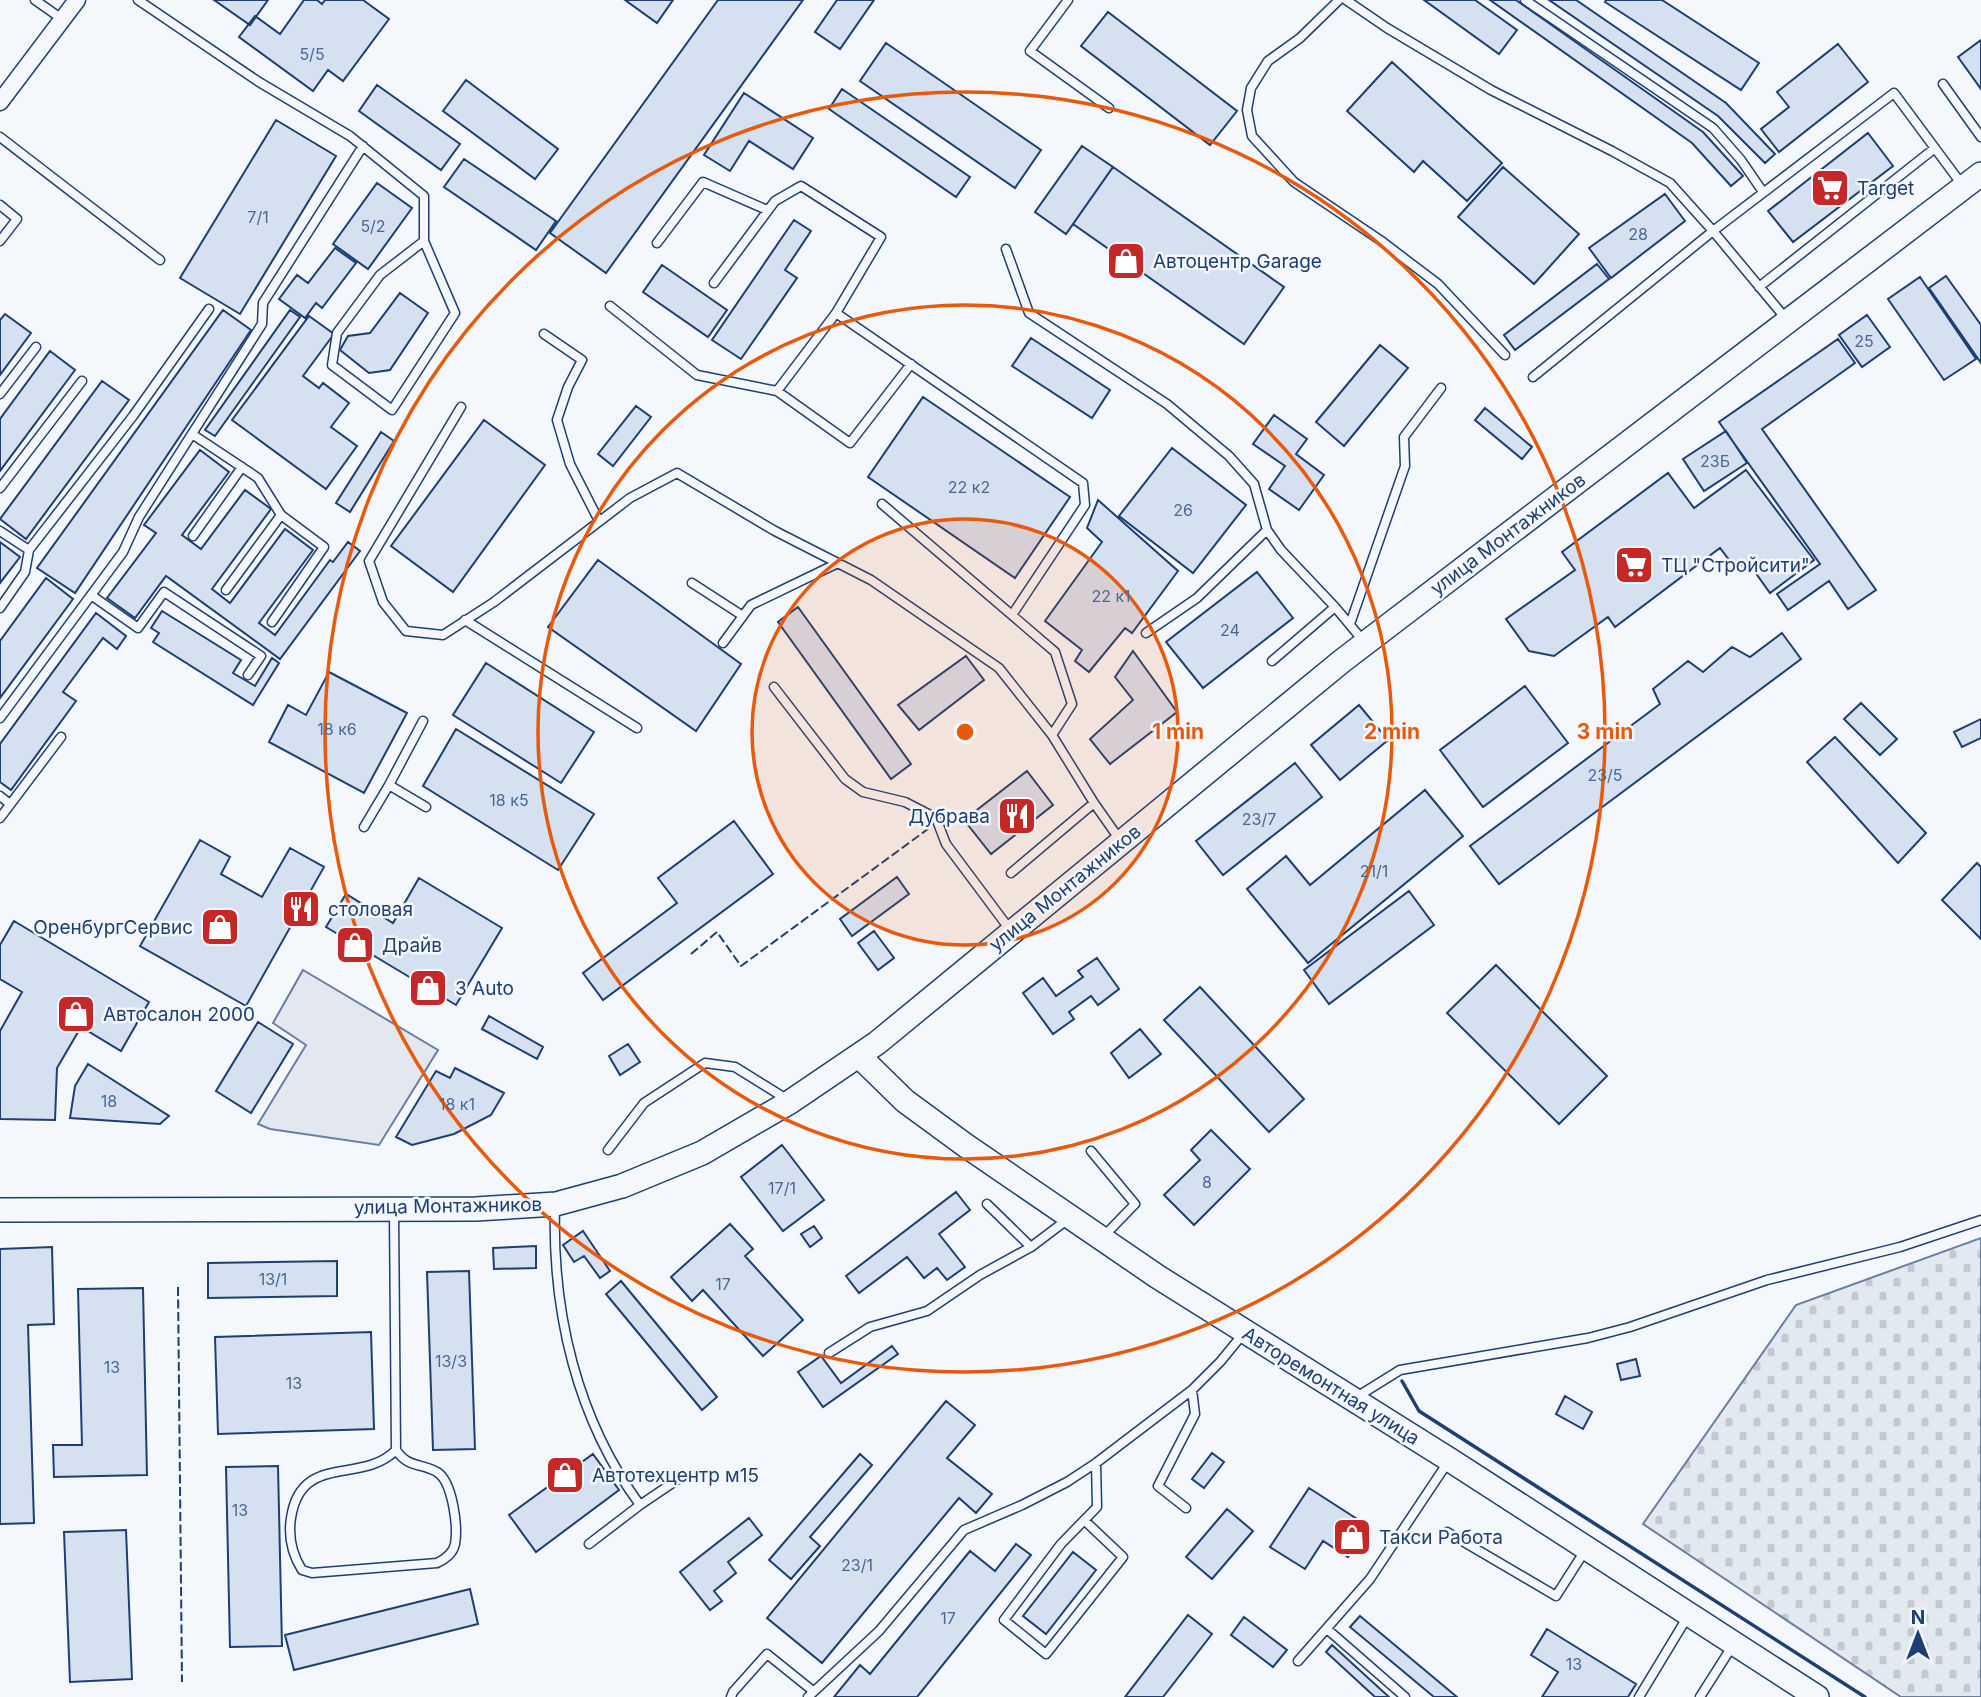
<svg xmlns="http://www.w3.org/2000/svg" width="1981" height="1697" font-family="Inter,sans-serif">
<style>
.cemetery{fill:url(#cemetery-stones);stroke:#687fa3;stroke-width:2}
.parking{fill:#e3e8f0;stroke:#687fa3;stroke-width:2}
.building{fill:#d5e0f0;stroke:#1d3f73;stroke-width:2}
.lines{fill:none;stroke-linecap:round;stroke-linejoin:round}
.lane-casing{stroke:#1d3f73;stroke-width:11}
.street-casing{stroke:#1d3f73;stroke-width:19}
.secondary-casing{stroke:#1d3f73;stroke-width:26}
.lane{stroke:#f4f7fb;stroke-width:8}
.street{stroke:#f4f7fb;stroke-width:16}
.secondary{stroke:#f4f7fb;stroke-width:23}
.fence{stroke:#1d3f73;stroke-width:2;stroke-dasharray:9 3.5;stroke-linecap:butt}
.wall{stroke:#1d3f73;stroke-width:3.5}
.ring{fill:none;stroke:#e8590c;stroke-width:3.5}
.labels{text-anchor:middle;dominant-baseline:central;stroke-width:5;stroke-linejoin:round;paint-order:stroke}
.number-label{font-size:16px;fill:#4b6792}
.poi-label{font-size:19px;fill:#1d3f73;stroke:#f4f7fb;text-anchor:start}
.street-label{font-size:19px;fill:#1d3f73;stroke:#f4f7fb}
.centre{fill:#e8590c;stroke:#f4f7fb;stroke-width:3.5}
.ring-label{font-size:21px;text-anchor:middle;font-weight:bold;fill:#e8590c;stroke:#f4f7fb;stroke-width:5;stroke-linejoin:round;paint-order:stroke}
</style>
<defs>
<pattern id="cemetery-stones" width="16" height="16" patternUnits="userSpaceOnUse" patternTransform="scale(1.75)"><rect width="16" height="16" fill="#e3e9f0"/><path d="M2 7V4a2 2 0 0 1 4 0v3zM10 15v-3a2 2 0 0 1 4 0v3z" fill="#c2c9d1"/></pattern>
</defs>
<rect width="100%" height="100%" fill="#f4f7fb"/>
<!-- cemetery -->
<path class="cemetery" d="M1981,1238V1697H1901L1643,1524L1796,1305Z"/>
<!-- parking -->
<path class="parking" d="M303,970L438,1050L379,1145L270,1129L258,1124L306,1045L273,1023Z"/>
<!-- building -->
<path class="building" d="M214,0H268L250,25Z
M304,0H317L322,4L325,0H363L389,19L343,81L328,70L313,91L239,37L255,16L280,34Z
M625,0H673L657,23Z
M718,0H803L606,273L550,233Z
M837,0H874L840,49L815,32Z
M1424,0H1475L1517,30L1499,54Z
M1490,0H1516L1703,132L1743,176L1731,186L1692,143Z
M1549,0H1576L1726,103L1775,154L1765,163L1718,116Z
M1606,0H1662L1759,63L1741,90L1605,2Z
M1108,12L1237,111L1210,145L1081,46Z
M1981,40V89L1958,57Z
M886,43L1041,150L1015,188L860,81Z
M1838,44L1868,82L1779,152L1761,129L1789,107L1777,92Z
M1392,62L1502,163L1467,201L1423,161L1414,172L1347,111Z
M466,80L558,149L535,179L443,111Z
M377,85L460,144L441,170L359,111Z
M842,89L970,177L956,197L829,109Z
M744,93L813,138L793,169L749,141L730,171L704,155Z
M276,120L336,156L240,314L180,278Z
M1868,133L1893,166L1793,242L1768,211Z
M1082,146L1113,167L1066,234L1035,212Z
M464,159L556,221L536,250L444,187Z
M1113,167L1284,287L1244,344L1073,224Z
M1503,167L1579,234L1534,284L1458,217Z
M377,183L412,208L368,269L333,244Z
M1665,194L1685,221L1611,278L1589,248Z
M794,220L811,231L785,270L797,278L741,359L712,340Z
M335,248L356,263L322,308L316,303L305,318L279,299L297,275L308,283Z
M1597,264L1609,279L1515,350L1504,335Z
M662,265L727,310L708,337L643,292Z
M1946,276L1981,325V363L1929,288Z
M1920,277L1976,359L1944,380L1888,299Z
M400,293L428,313L390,370L369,373L340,350L348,336L370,333Z
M223,310L251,330L75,593L37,568Z
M290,310L300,317L215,436L205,430Z
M5,314L31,333L0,375V320Z
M1867,315L1890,347L1862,367L1839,335Z
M309,316L334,334L303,376L319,388L323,383L349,403L331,427L357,446L326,489L232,420Z
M1031,338L1110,390L1092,418L1012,366Z
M1838,339L1855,363L1762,429L1876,590L1848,609L1829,581L1788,610L1777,594L1820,564L1719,422Z
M1380,345L1408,368L1344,446L1316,422Z
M50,351L75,370L0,471V419Z
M102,381L129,400L26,539L0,519Z
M923,397L1070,497L1015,578L868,477Z
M636,406L651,417L613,466L598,454Z
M1485,408L1532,447L1522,459L1475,420Z
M1274,415L1307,439L1296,454L1324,475L1299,510L1269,489L1285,466L1253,444Z
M484,420L545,465L453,592L391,546Z
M1726,431L1747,463L1704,491L1683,459Z
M381,432L394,441L350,512L336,503Z
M1172,448L1246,505L1193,573L1119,516Z
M200,450L229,472L182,535L201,549L245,490L271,509L212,589L230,603L285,529L313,550L259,623L275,635L330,560L333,562L348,542L360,551L280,659L166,576L135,618L107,598L156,533L144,525Z
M1746,470L1814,560L1770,593L1747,561L1736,569L1720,548L1615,627L1608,617L1554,656L1529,651L1506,619L1575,570L1562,552L1668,473L1694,508Z
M1098,500L1178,571L1132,633L1125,628L1089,672L1075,661L1082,650L1045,621L1102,542L1087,528Z
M0,542L20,557L0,583Z
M598,560L741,664L696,731L548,627Z
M1257,572L1293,618L1203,688L1166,642Z
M46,578L73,599L0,698V641Z
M798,607L911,764L891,779L778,622Z
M162,611L241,660L233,673L255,686L272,658L279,663L253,705L153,642L159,633L151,628Z
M96,613L126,636L117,649L103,638L63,692L76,701L11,790L0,782V744Z
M1782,633L1801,659L1499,884L1470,846L1660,704L1653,689L1688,661L1703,672L1732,647L1750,657Z
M1133,651L1177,712L1110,764L1090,739L1133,700L1115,677Z
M966,656L984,680L919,730L898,705Z
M486,663L594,732L561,783L453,715Z
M329,672L407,713L364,793L269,742L288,705L306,715Z
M1525,686L1568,743L1483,807L1440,750Z
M1861,703L1897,739L1880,755L1844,719Z
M1359,705L1388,740L1340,780L1311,745Z
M1981,719V738L1962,747L1954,732Z
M456,729L594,814L558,870L423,786Z
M1835,737L1926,833L1898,863L1807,762Z
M1295,763L1322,797L1223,875L1196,841Z
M1027,771L1053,805L991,854L964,820Z
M1425,790L1463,836L1308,963L1247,889L1286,856L1310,885Z
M734,821L773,874L603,1000L583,973L677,903L658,878Z
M200,840L230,857L221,874L262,897L290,848L324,867L246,1006L140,946Z
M1977,863L1981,867V939L1942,900Z
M897,877L909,894L852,936L840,919Z
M419,878L502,928L456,1005L326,927L346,894L393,923Z
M1409,891L1434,925L1329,1004L1304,970Z
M14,921L149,1002L121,1051L81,1027L57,1068L55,1120L0,1119V1031L22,992L0,979V945Z
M874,931L894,958L878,970L858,943Z
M1097,958L1119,989L1098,1005L1091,996L1069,1012L1074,1019L1053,1034L1023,993L1043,978L1056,996L1083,977L1078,971Z
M1496,965L1607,1076L1559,1124L1447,1013Z
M1200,987L1304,1099L1269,1132L1164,1020Z
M489,1016L543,1047L537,1059L482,1029Z
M258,1022L293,1044L251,1113L216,1091Z
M1140,1029L1161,1054L1129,1078L1111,1053Z
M628,1044L640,1062L620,1075L609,1056Z
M88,1064L169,1116L160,1124L70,1118L75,1086Z
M455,1068L504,1093L491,1115L454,1134L412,1145L396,1137L436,1071L450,1078Z
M1211,1130L1250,1169L1194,1225L1164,1195L1200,1160L1191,1150Z
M782,1145L824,1200L783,1231L741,1177Z
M956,1192L970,1210L939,1234L965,1267L947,1280L937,1268L924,1278L907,1257L859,1293L846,1276Z
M730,1224L753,1249L745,1256L803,1320L763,1356L703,1290L692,1301L671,1277Z
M814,1226L822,1238L810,1247L801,1234Z
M583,1231L610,1271L600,1278L584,1256L574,1262L563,1245Z
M536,1246V1268L494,1269L493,1248Z
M52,1247L54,1324L28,1325L34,1523L0,1524V1249Z
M337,1261V1296L208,1298V1263Z
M469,1271L475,1449L433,1450L427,1272Z
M621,1281L717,1397L702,1410L606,1294Z
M143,1288L147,1475L54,1477L53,1445H82L78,1289Z
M371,1332L374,1429L218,1434L215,1337Z
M892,1346L898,1354L823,1407L798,1372L821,1356L841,1383Z
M1636,1359L1640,1376L1621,1380L1617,1364Z
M1565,1396L1592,1412L1583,1429L1556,1414Z
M946,1401L975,1425L947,1458L992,1494L976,1513L959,1498L822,1663L767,1618Z
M1212,1453L1224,1462L1204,1488L1192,1479Z
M593,1454L619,1490L536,1552L509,1515Z
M860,1454L872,1465L810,1537L820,1546L791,1579L769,1560Z
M278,1466L282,1646L230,1647L226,1467Z
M1309,1488L1368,1526L1348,1557L1323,1541L1305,1569L1270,1547Z
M1227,1509L1253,1531L1212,1579L1186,1557Z
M749,1518L762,1535L728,1562L736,1573L714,1591L722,1601L710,1610L680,1572Z
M126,1530L132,1679L70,1682L64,1532Z
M1016,1544L1031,1555L917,1697H834L860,1665L870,1674L970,1551L995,1571Z
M1073,1552L1096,1570L1046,1634L1023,1616Z
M470,1589L478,1624L294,1670L285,1635Z
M1188,1615L1212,1634L1163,1697H1125Z
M1360,1616L1457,1697H1434L1350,1627Z
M1244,1617L1287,1650L1273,1667L1231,1635Z
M1547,1629L1636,1684L1628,1697H1542L1558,1672L1531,1655Z
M1332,1645L1389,1697H1375L1326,1652Z"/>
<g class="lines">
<defs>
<path id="lane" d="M35,0L62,19
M138,0L259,82L350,136L424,196V241L455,313L392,410L332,365L337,333L380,275L424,241
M1068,0L1030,51L1109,108
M1339,0L1300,38L1268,61L1251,88L1247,110L1252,136L1294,182L1380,240L1438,284L1505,355
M1346,0L1387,28L1491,90L1612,151L1670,183L1713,231L1894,93L1963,186
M1525,0L1713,128L1741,160L1763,192
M1943,84L1981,137
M0,137L160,260
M0,205L17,219L0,241
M657,243L703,182L767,210
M1006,249L1029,313L1167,404L1229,456L1254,484L1267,530L1281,550L1335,607L1365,643
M714,283L775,201L801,186L881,237L836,313L1083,483L1085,505L1012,615
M1759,287L1935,148
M610,306L697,375L777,391L836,313
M544,334L582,360L568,387L557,420L570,464L599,521
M1533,377L1713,231L1787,320
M777,391L850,443L911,364
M0,394L36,347
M461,407L369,561L383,602L406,631L443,635L494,602L630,498L677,473L775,531L871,580L999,668L1052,735L1094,803L1120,840
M192,434L258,478L281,515L324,547L272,622
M0,488L82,381
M882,504L1055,652L1072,704L1052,735
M0,531L29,550L25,572L0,608
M193,536L242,467
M29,550L133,416L209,309
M692,583L743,616
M226,590L281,515
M91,595L138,628L164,592L261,656L248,675
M465,620L637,728
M1350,624L1405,466L1404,437L1441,388
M1146,633L1197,598L1267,530
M723,643L751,605L838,563
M1272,661L1335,607
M774,687L845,779L863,792L905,802L936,818L946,844L1011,931
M0,718L123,552L139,517L262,324L263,303L363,146
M423,721L389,785L426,807
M0,796L10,804
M0,818L61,737
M364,827L389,785
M1011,873L1094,803
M608,1150L644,1103L705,1063L735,1067L788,1100
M1091,1151L1135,1204L1104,1236
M987,1204L1031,1247L1068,1219
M555,1207C552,1313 577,1419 640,1505L589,1544
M394,1212L396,1450C408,1468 421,1463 437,1472C453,1482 458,1527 455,1544C453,1554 445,1559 437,1563L312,1573L302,1570C292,1554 288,1537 291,1518C301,1452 362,1485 396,1450
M829,1353L870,1327L927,1311L980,1275L1031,1247
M1355,1398L1400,1370L1588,1338L1630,1327L1767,1280L1900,1247L1981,1220
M640,1505L677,1480
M1186,1508L1158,1486L1195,1414L1192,1390
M1084,1520L1123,1557L1046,1654L1004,1620L1061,1544L1097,1507L1096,1463
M1447,1532L1556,1596L1586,1549
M1327,1629L1405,1697
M1298,1661L1370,1579L1448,1462
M731,1697L733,1692L767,1654L813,1691
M808,1697L879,1631L964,1530L1022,1505L1067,1482L1096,1463L1192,1390L1220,1362L1243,1334
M1639,1697L1688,1616
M1700,1697L1733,1645"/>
<path id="street" d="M0,102L77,0"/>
<path id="secondary" d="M859,1056L905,1101L965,1145L1158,1277L1450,1460L1817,1697
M0,1210L476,1209L556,1204L622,1186L702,1153L790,1102L877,1043L1342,661L1981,174"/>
</defs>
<!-- lane casing -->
<use href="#lane" class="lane-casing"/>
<!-- street casing -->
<use href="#street" class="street-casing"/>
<!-- secondary casing -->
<use href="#secondary" class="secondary-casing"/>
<!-- lane -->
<use href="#lane" class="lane"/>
<!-- street -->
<use href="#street" class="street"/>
<!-- secondary -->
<use href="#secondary" class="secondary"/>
<!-- fence -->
<path class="fence" d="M691,954L717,932L741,966L928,829
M178,1287L182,1682"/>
<!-- wall -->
<path class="wall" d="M1402,1381L1419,1411L1865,1697"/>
</g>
<!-- distance rings -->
<circle cx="965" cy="732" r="213" fill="#e8590c" fill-opacity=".12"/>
<g class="ring">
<circle cx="965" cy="732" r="213"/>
<circle cx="965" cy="732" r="427"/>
<circle cx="965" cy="732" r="640"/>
</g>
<!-- icons -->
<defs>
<symbol id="supermarket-square" viewBox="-11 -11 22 22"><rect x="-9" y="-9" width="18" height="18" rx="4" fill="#c62828" stroke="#f4f7fb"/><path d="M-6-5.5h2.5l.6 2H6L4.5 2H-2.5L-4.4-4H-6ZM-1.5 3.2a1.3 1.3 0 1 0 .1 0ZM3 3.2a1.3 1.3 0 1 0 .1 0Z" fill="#fff"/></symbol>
<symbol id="shop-square" viewBox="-11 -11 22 22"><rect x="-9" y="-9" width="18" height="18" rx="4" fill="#c62828" stroke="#f4f7fb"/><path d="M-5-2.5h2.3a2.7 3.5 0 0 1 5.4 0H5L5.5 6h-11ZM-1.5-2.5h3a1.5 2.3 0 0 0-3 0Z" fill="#fff"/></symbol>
<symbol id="restaurant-square" viewBox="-11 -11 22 22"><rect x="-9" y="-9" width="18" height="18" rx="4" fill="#c62828" stroke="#f4f7fb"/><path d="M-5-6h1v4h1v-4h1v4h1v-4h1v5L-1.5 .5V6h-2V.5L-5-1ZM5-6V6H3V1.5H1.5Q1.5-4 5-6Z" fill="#fff"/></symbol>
</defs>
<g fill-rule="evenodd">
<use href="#supermarket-square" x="1808" y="166" width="44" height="44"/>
<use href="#shop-square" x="1104" y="239" width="44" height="44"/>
<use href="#supermarket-square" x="1612" y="543" width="44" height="44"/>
<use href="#restaurant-square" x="995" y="794" width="44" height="44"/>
<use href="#restaurant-square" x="279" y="887" width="44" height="44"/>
<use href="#shop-square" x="198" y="905" width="44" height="44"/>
<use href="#shop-square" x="333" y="923" width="44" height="44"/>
<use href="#shop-square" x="406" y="966" width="44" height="44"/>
<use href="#shop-square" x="54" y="992" width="44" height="44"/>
<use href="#shop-square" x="543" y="1453" width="44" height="44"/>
<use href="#shop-square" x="1330" y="1515" width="44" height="44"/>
</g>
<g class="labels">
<!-- number labels -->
<g class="number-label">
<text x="312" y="54">5/5</text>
<text x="258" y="217">7/1</text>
<text x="373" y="226">5/2</text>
<text x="1638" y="234">28</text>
<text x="1864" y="341">25</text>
<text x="1715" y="461">23Б</text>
<text x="969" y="487">22 к2</text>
<text x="1183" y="510">26</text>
<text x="1111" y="596">22 к1</text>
<text x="1230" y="630">24</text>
<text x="337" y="729">18 к6</text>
<text x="1605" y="775">23/5</text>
<text x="509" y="800">18 к5</text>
<text x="1259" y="819">23/7</text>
<text x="1374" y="871">21/1</text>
<text x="109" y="1101">18</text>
<text x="457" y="1104">18 к1</text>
<text x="1207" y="1182">8</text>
<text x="782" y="1188">17/1</text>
<text x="273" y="1279">13/1</text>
<text x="723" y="1284">17</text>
<text x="451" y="1361">13/3</text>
<text x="112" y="1367">13</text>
<text x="294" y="1383">13</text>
<text x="240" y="1510">13</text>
<text x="857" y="1565">23/1</text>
<text x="948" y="1618">17</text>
<text x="1574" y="1664">13</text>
</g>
<!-- poi labels -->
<g class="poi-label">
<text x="1857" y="188">Target</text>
<text x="1153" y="261">Автоцентр Garage</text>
<text x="1661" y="565">ТЦ "Стройсити"</text>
<text x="990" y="816" text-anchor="end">Дубрава</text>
<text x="328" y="909">столовая</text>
<text x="193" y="927" text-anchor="end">ОренбургСервис</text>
<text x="382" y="945">Драйв</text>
<text x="455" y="988">3 Auto</text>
<text x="103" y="1014">Автосалон 2000</text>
<text x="592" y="1475">Автотехцентр м15</text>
<text x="1379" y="1537">Такси Работа</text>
</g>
<!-- street labels -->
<g class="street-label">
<text transform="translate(1508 534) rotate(-37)">улица Монтажников</text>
<text transform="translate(1065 888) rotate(-39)">улица Монтажников</text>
<text transform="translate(448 1206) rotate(-1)">улица Монтажников</text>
<text transform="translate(1331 1386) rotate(32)">Авторемонтная улица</text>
</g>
</g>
<circle cx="965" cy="732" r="10" class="centre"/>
<g class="ring-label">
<text x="1178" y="739">1 min</text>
<text x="1392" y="739">2 min</text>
<text x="1605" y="739">3 min</text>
</g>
<!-- north arrow -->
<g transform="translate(1918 1634)" stroke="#f4f7fb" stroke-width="5" paint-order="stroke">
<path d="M0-5L12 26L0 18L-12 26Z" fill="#1d3f73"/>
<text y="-10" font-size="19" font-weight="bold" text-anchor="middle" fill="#1d3f73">N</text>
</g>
</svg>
